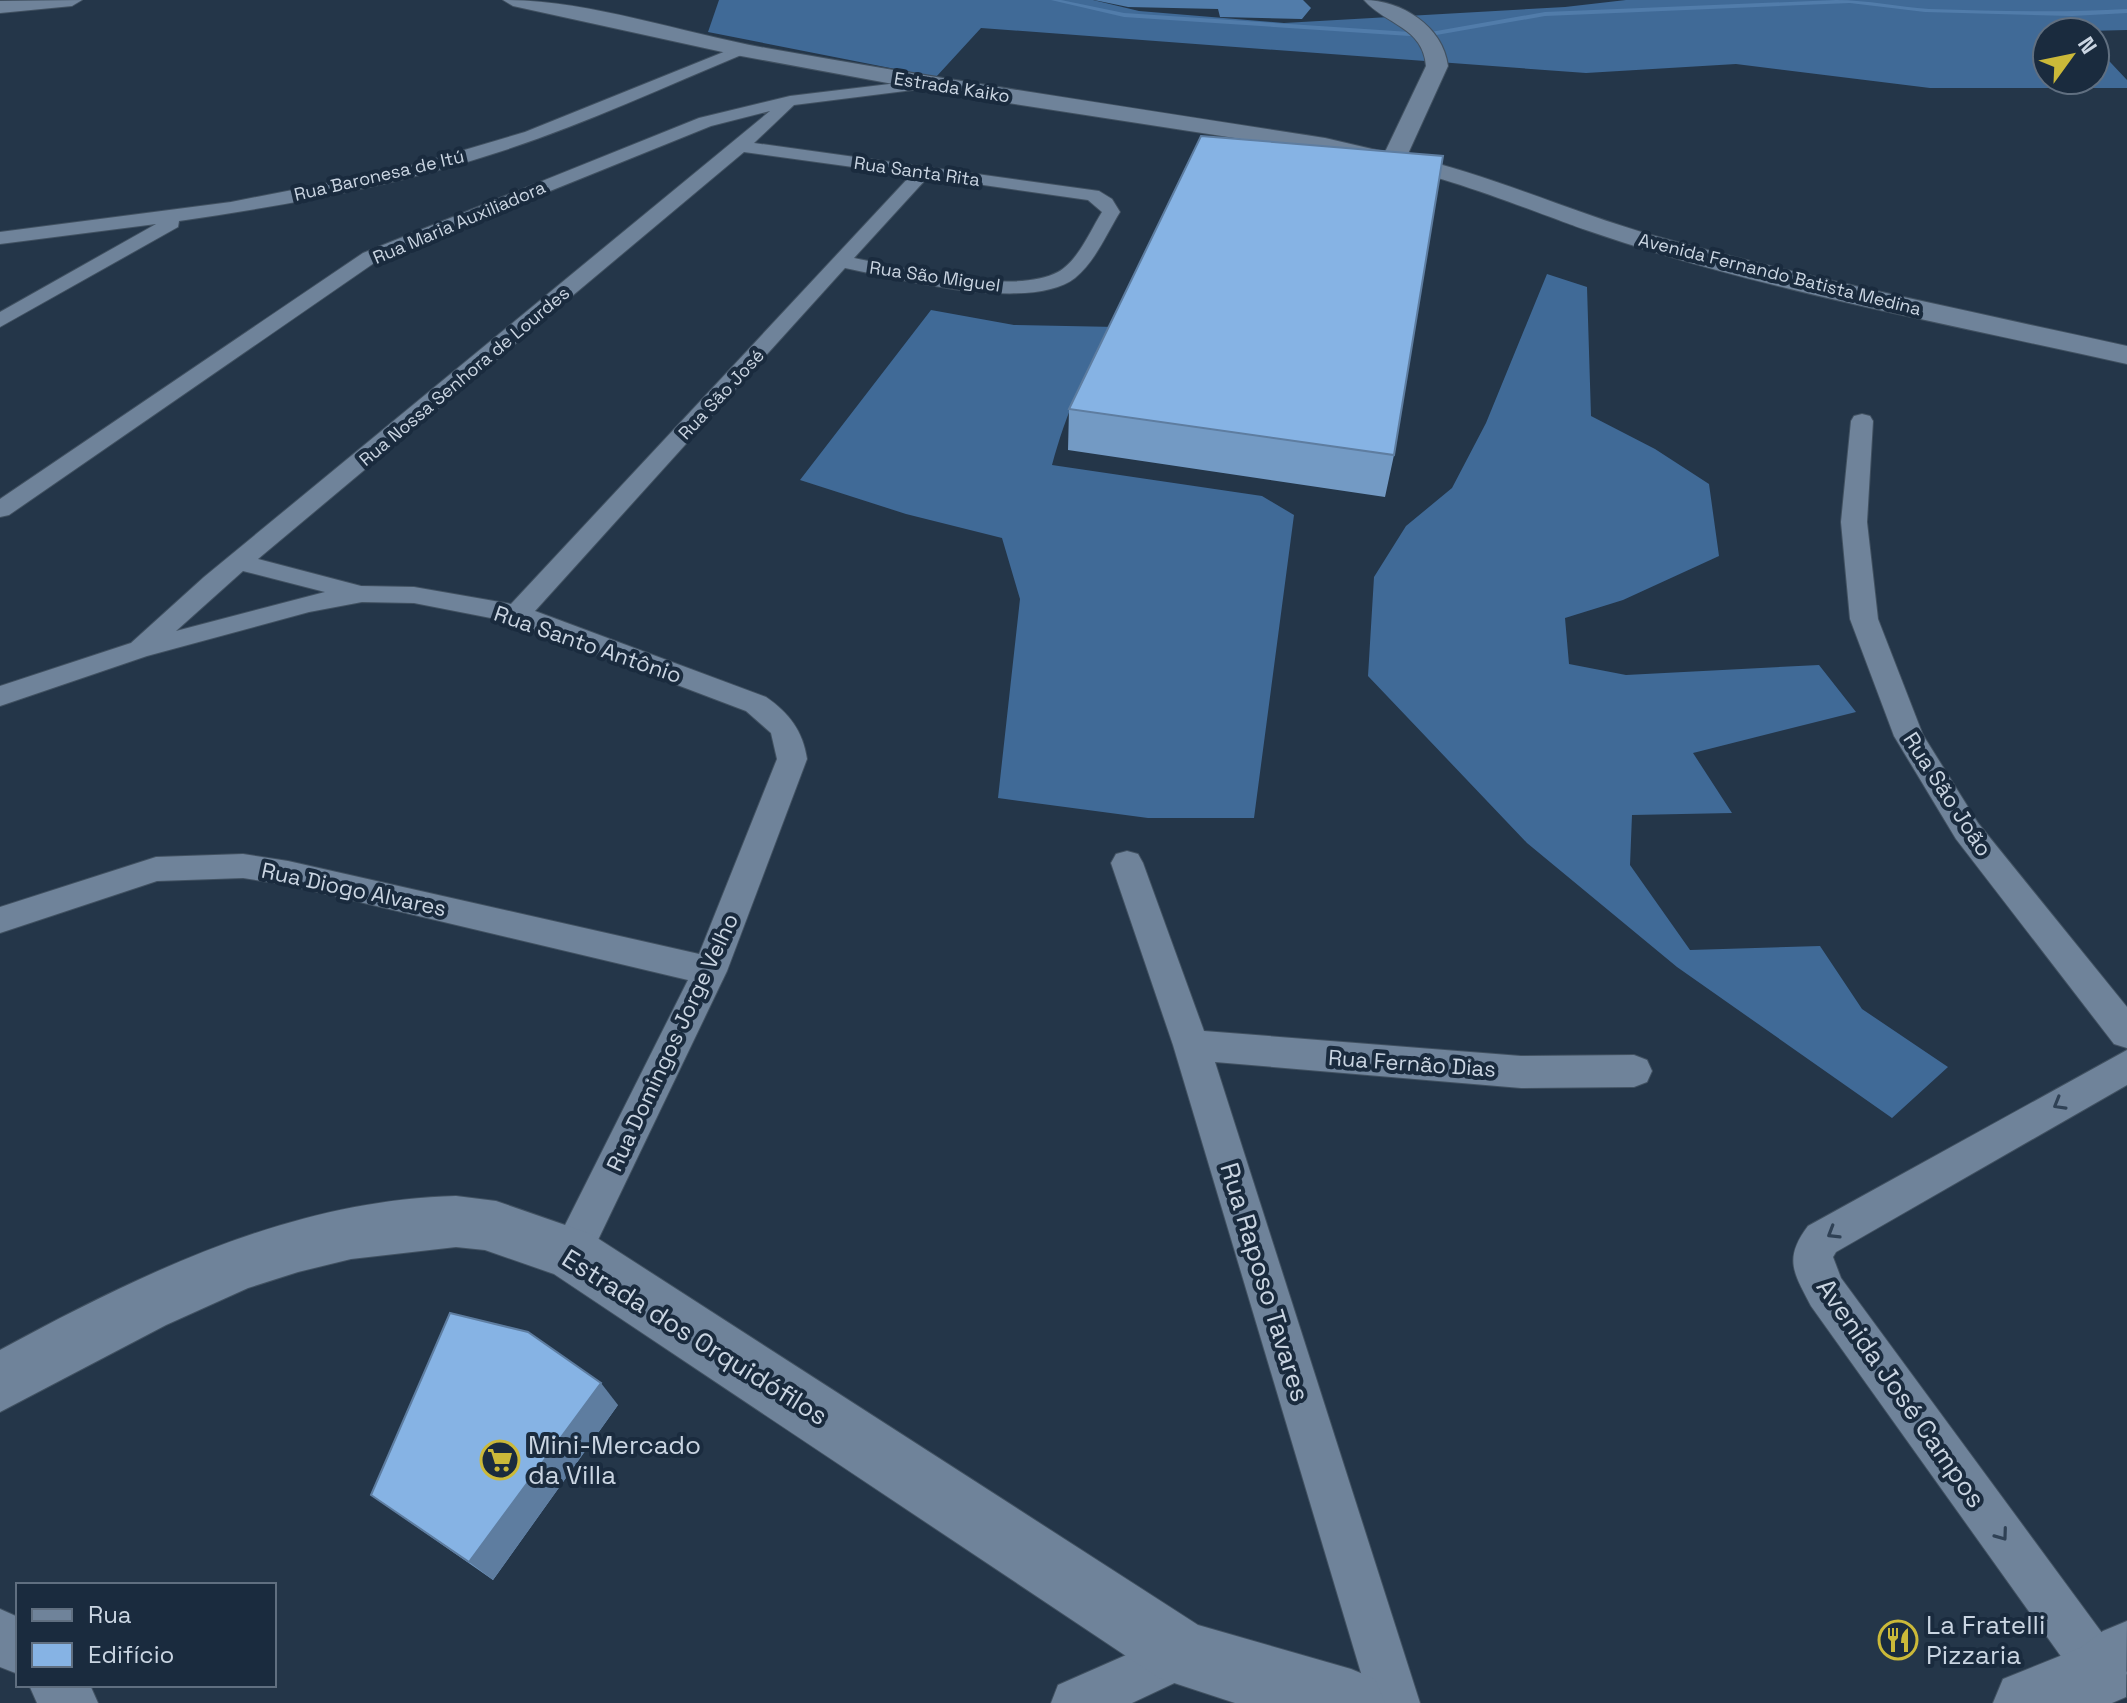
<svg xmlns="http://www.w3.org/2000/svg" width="2127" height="1703" font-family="'Space Grotesk',sans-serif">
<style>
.forest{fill:#406a97}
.water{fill:#517caa}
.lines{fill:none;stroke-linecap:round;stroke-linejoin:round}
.stream{fill:#517caa;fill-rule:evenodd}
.street-casing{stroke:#415161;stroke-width:2}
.secondary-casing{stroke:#415161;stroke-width:2}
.street{fill:#6f839a;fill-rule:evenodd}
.secondary{fill:#6f839a;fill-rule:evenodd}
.wall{fill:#739ac4}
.shaded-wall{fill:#5e7da0}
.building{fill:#86b3e4;stroke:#5e7da0;stroke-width:2}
.oneway{stroke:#2f4155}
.labels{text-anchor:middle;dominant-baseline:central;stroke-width:8;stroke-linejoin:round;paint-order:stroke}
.far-street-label{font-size:18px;fill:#cad5e2;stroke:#1a2b3e}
.street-label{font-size:22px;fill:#cad5e2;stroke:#1a2b3e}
.near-street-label{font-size:26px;fill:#cad5e2;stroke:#1a2b3e}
.near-poi-label{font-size:26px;fill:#cad5e2;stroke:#1a2b3e;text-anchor:start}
</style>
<rect width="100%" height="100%" fill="#243649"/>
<!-- forest -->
<path class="forest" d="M719,0H1093L1139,11L1284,23L1565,7L1626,0H2127V30L2047,32V80H2095V46L2127,80V88H1930L1736,64L1586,73L981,28L936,77L708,32Z
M1547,274L1587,287L1591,416L1655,449L1709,484L1719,556L1623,600L1565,618L1569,664L1626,675L1819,665L1856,712L1693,753L1732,813L1632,815L1630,865L1690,950L1820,946L1862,1009L1948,1067L1892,1118L1677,967L1527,843L1368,676L1374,577L1406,526L1452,488L1486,423Z
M931,310L1014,325L1117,327C1083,372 1067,411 1052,465L1262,496L1294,515L1254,818H1148L998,798L1020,599L1002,538L906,514L800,480Z"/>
<!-- water -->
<path class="water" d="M1094,0H1303L1311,8L1302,19L1220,17L1218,9L1128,7Z"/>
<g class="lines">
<!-- stream -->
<path class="stream" d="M1051,0H1061L1124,13L1425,33L1545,12L1836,0C1868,0 1898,7 1929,9C1995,11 2061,13 2127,9V13L2072,16L1925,12L1850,3L1545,16L1425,37L1124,17Z"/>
<defs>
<path id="street" d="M741,45L749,50L746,53C664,87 583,125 499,152C395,186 287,205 179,221L178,227L0,327V312L156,224L0,244V232L231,202L400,169L525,132Z
M931,79L937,81V87L794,105L754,143L1099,191L1112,199L1120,212C1107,233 1095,262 1075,278C1030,313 899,279 845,268L535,611L766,697C789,713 803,731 807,759L727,971L585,1267L571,1272L557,1267L551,1253L688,980L288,885L243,878L157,881L0,933V907L156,857L243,854L288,861L699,954L777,759L771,733L746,711L511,622L414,603L362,602L309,612L147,656L0,706V686L131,643L204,577L770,111L711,126L377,261L9,515L0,517V499L363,253L699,118L790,96ZM744,152L911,175L511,604L414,587L361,586L258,559ZM928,177L1088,200L1102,212C1090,231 1078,261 1058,272C1014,296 903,268 854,258ZM243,571L325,592L176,631Z
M1862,414L1870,416L1873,421L1867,522L1878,619L1923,735L1978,823L2127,1007V1048L2114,1044L1956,839L1894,736L1850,619L1841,522L1851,421L1854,416Z
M1127,851L1138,854L1143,863L1204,1031L1521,1056L1634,1055L1647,1060L1652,1071L1647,1082L1634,1087L1521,1088L1215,1062L1420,1703H1370L1173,1045L1111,863L1116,854Z
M2127,1050V1085L1836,1252L1833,1257L1841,1278L2119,1656L2127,1673L2119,1690L2102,1698L2085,1690L1811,1306C1794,1273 1783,1259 1808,1226Z
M0,1609L18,1617V1674L0,1667Z
M1183,1630L1200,1637L1207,1654L1200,1671L1132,1703H1051L1058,1685Z
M29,1685H90L98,1703H37Z"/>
<path id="secondary" d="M82,0L72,6L0,13V1Z
M503,0C590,0 681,33 766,48C952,81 1138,109 1325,138L1385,152L1426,66C1423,27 1386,25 1364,0C1401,0 1443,26 1448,66L1407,156C1492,175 1571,212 1655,236C1811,279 1969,311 2127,346V364C1945,323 1759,290 1583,229C1551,218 1416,164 1392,170L1325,152L931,91L741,56L513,6Z
M456,1196L496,1201L591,1234L1198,1625L1351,1669L1375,1679L1385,1703H1235L1159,1678L554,1274L485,1250L456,1247L351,1259L298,1272L248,1288L166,1325L0,1412V1350C142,1273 292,1200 456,1196Z
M2127,1621L2126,1697L2112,1703H1993L2003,1679L2080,1648L2103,1631Z"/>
</defs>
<!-- street casing -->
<use href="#street" class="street-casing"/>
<!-- secondary casing -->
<use href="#secondary" class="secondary-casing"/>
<!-- street -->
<use href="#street" class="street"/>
<!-- secondary -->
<use href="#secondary" class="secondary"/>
</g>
<!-- wall -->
<path class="wall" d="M1069,409L1394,455L1385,497L1068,450Z
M618,1405L493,1580L371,1495Z"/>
<!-- shaded-wall -->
<path class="shaded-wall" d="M601,1383L618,1405L493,1580L469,1562Z"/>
<!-- building -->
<path class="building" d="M1201,136L1443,156L1394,455L1069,409Z
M450,1313L528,1332L601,1383L469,1562L371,1495Z"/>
<!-- one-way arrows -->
<defs><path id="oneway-chevron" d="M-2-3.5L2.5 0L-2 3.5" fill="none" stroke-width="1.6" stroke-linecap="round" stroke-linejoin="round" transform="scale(2)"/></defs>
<g class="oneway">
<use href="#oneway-chevron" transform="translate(2059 1104) rotate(150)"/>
<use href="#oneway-chevron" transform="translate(1833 1233) rotate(149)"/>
<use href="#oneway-chevron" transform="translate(2002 1535) rotate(54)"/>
</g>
<!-- icons -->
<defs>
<symbol id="supermarket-ring" viewBox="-11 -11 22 22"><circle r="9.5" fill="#1a2b3e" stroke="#cbb939" stroke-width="1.5"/><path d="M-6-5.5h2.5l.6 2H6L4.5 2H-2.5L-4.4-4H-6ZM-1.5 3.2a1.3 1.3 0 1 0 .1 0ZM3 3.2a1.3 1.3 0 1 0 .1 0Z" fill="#cbb939"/></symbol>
<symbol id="restaurant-ring" viewBox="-11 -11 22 22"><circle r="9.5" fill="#1a2b3e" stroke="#cbb939" stroke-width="1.5"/><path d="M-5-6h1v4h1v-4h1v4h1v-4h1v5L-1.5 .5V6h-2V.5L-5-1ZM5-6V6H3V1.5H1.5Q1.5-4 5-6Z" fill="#cbb939"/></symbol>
</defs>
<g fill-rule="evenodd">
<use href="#supermarket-ring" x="478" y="1438" width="44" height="44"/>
<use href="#restaurant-ring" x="1876" y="1618" width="44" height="44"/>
</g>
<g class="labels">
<!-- far-street labels -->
<g class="far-street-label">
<text transform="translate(952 87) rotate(9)">Estrada Kaiko</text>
<text transform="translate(917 171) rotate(8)">Rua Santa Rita</text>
<text transform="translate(379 175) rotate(-13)">Rua Baronesa de Itú</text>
<text transform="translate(459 222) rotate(-23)">Rua Maria Auxiliadora</text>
<text transform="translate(1780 274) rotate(14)">Avenida Fernando Batista Medina</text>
<text transform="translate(935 276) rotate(8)">Rua São Miguel</text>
<text transform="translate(464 376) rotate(-40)">Rua Nossa Senhora de Lourdes</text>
<text transform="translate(721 394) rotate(-47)">Rua São José</text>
</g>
<!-- street labels -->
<g class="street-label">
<text transform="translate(588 644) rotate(19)">Rua Santo Antônio</text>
<text transform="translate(1948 794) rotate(57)">Rua São João</text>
<text transform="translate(354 889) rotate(12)">Rua Diogo Alvares</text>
<text transform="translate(672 1042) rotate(-65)">Rua Domingos Jorge Velho</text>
<text transform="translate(1412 1063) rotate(4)">Rua Fernão Dias</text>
</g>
<!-- near-street labels -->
<g class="near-street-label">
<text transform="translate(1265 1282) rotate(73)">Rua Raposo Tavares</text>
<text transform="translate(695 1337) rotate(32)">Estrada dos Orquidófilos</text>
<text transform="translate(1901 1393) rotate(55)">Avenida José Campos</text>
</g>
<!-- near-poi labels -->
<g class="near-poi-label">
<text x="528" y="1445">Mini-Mercado<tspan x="528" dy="30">da Villa</tspan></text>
<text x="1926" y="1625">La Fratelli<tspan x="1926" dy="30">Pizzaria</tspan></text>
</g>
</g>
<!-- legend -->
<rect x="16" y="1583" width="260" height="104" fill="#1a2b3e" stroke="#606f80" stroke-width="2"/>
<rect x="32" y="1609" width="40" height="12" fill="#6f839a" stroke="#606f80" stroke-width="2"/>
<text x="88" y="1623" font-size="24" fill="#cad5e2">Rua</text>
<rect x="32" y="1643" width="40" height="24" fill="#86b3e4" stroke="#606f80" stroke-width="2"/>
<text x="88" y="1663" font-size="24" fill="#cad5e2">Edifício</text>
<!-- north arrow -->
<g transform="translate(2071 56) rotate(57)"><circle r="38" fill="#1a2b3e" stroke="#606f80" stroke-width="2"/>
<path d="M0-6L14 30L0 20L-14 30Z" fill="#cbb939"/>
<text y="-12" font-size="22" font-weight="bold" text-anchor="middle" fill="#cad5e2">N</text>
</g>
</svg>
